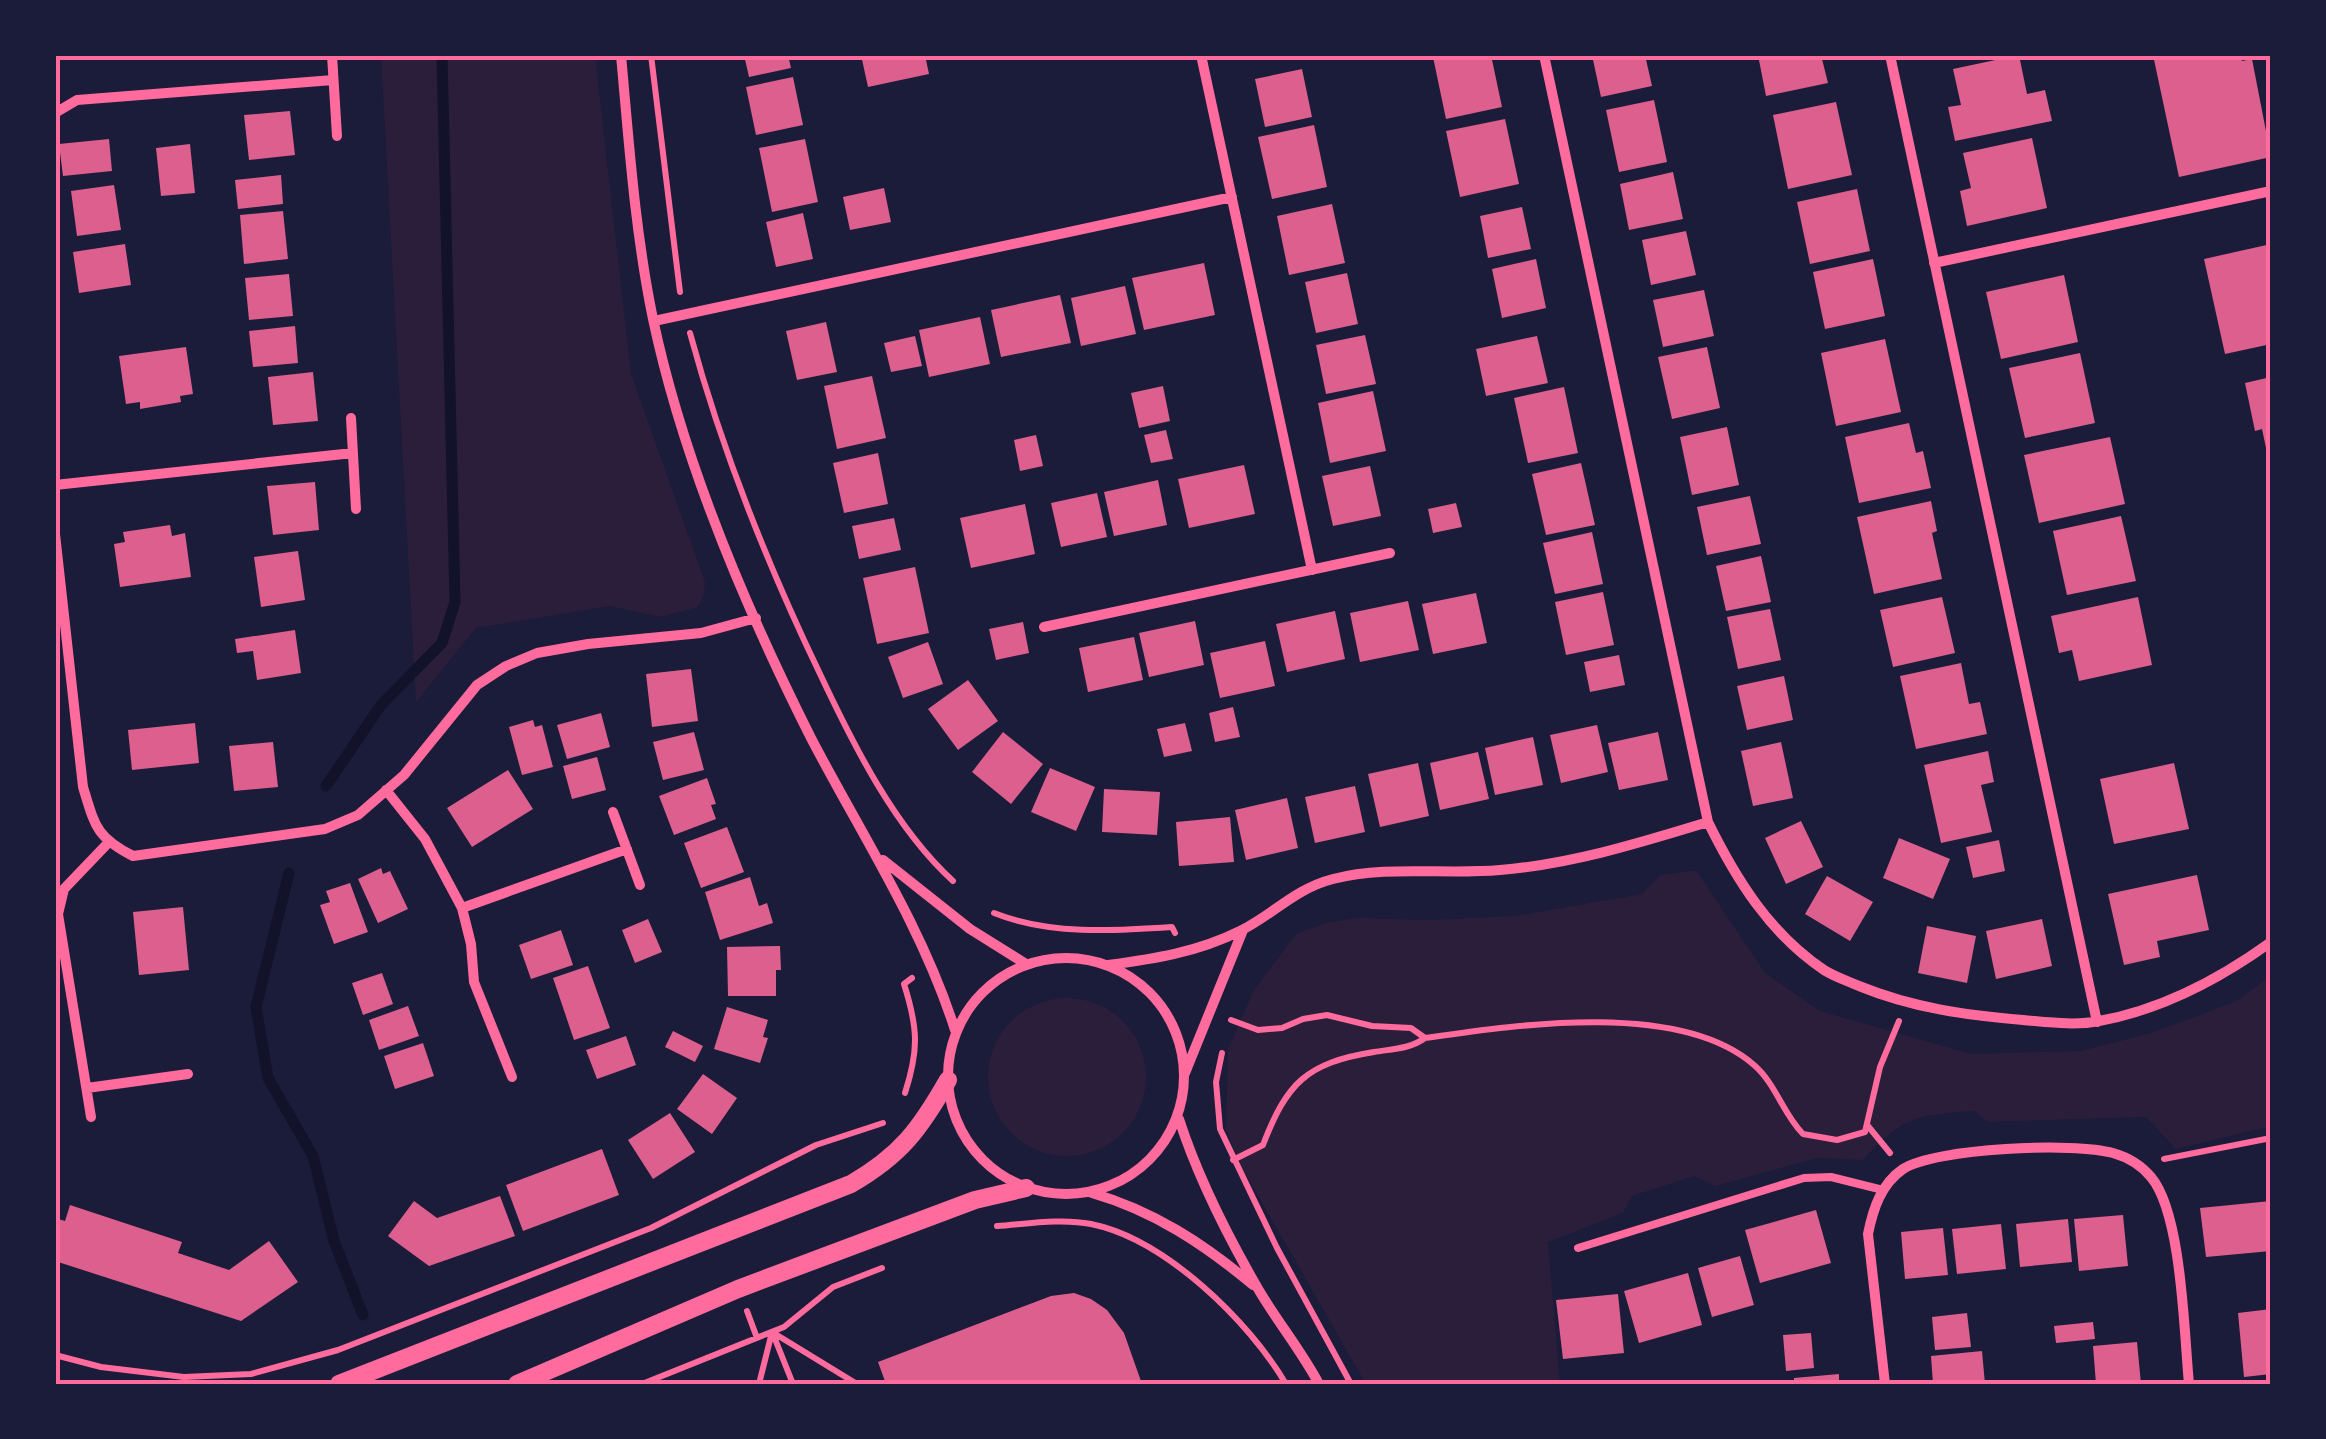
<svg xmlns="http://www.w3.org/2000/svg" width="2326" height="1439" font-family="'Open Sans',sans-serif">
<style>
.green{fill:#2a1e3b}
.lines{fill:none;stroke-linecap:round;stroke-linejoin:round}
.stream{stroke:#12122b;stroke-width:11}
.building{fill:#dd5f8e}
.path{stroke:#ff6b9d;stroke-width:6}
.service{stroke:#ff6b9d;stroke-width:8}
.minor{stroke:#ff6b9d;stroke-width:10}
.tertiary{stroke:#ff6b9d;stroke-width:18}
.neatline{fill:none;stroke:#ff6b9d;stroke-width:4}
</style>
<rect width="100%" height="100%" fill="#1b1b3a"/>
<!-- green -->
<path class="green" d="M381,55H595L631,374L705,582L704,594L698,607L661,617L610,606L476,628L416,702Z
M1696,870L1765,973L1820,1011L1971,1054L2081,1051L2151,1033L2237,1001L2271,975V1126L2176,1149L2146,1117L1988,1122L1974,1111C1915,1115 1904,1116 1863,1160L1817,1158L1715,1186L1694,1176L1632,1196L1623,1213L1548,1242L1560,1384H1366L1240,1164L1226,1129L1228,1049L1254,990L1296,934L1325,923L1357,918L1429,920L1515,916L1642,894L1660,875Z
M988 1077a79 79 0 1 1 158 0a79 79 0 1 1-158 0Z"/>
<g class="lines">
<!-- stream -->
<path class="stream" d="M326,786L381,705L442,643L455,602L442,55
M289,873L256,1007L268,1078L313,1156L334,1241L363,1315"/>
</g>
<!-- building -->
<path class="building" d="M744,55H788L791,68L749,77Z
M861,55H925L929,74L868,87Z
M1441,55H1491L1502,107L1446,119L1433,57Z
M1592,55H1645L1652,86L1601,97Z
M1758,55H1821L1828,83L1766,96Z
M2019,55L2027,94L2045,90L2052,121L1955,141L1948,107L1961,105L1953,69Z
M2153,55H2241L2242,61L2252,59L2271,157L2179,177Z
M1302,69L1312,117L1265,127L1255,79Z
M793,77L803,125L756,135L746,87Z
M1654,100L1667,162L1619,172L1606,110Z
M1836,102L1852,175L1788,189L1773,115Z
M290,111L295,155L249,160L244,115Z
M1505,119L1519,184L1460,197L1446,131Z
M1314,125L1327,187L1272,199L1258,137Z
M2032,138L2047,208L1967,226L1960,191L1971,188L1963,153Z
M109,139L112,171L63,176L59,144Z
M805,139L818,202L772,212L759,148Z
M190,144L195,193L161,196L156,148Z
M1673,172L1683,219L1629,230L1620,184Z
M281,175L283,204L238,209L235,180Z
M114,185L121,230L77,236L71,191Z
M884,188L891,222L850,230L843,197Z
M1857,189L1870,251L1810,264L1797,202Z
M1332,204L1345,263L1289,275L1277,216Z
M1522,207L1531,249L1488,258L1480,216Z
M283,211L288,259L244,264L240,215Z
M803,213L813,259L776,267L766,222Z
M1686,231L1696,275L1651,285L1642,240Z
M125,244L131,285L79,293L73,252Z
M2271,244V344L2225,354L2204,259Z
M1536,259L1546,308L1502,318L1492,269Z
M1873,259L1885,316L1825,329L1813,272Z
M1204,263L1215,315L1144,330L1132,278Z
M1347,273L1358,324L1316,333L1305,282Z
M289,274L293,316L249,320L245,278Z
M2064,275L2078,342L2001,359L1986,292Z
M1125,286L1136,334L1081,346L1071,298Z
M1704,290L1714,336L1663,347L1653,300Z
M1060,295L1071,343L1001,357L991,310Z
M980,317L990,364L929,377L919,330Z
M826,322L837,372L797,380L786,331Z
M295,326L298,363L253,367L249,331Z
M1365,335L1376,384L1326,394L1316,345Z
M915,336L922,366L891,372L884,343Z
M1537,336L1548,383L1486,396L1476,349Z
M1885,339L1901,412L1836,426L1821,353Z
M186,347L193,394L180,396L181,402L140,409V402L126,404L119,356Z
M1707,347L1720,408L1672,419L1658,357Z
M2080,353L2095,423L2025,438L2009,368Z
M313,372L318,421L273,425L268,377Z
M872,376L886,438L837,449L824,386Z
M2271,377V462H2269L2262,429L2255,431L2245,383Z
M1163,386L1170,421L1139,428L1131,393Z
M1564,387L1578,453L1528,463L1514,398Z
M1373,391L1386,451L1330,463L1318,403Z
M1909,423L1916,453L1923,451L1931,488L1859,503L1845,437Z
M1727,427L1739,485L1692,495L1680,437Z
M1166,430L1173,459L1151,463L1144,435Z
M1036,435L1043,466L1020,471L1014,440Z
M2110,437L2125,504L2039,523L2024,455Z
M878,453L888,504L844,513L833,463Z
M1581,463L1595,525L1546,535L1532,474Z
M1244,465L1255,514L1189,528L1178,479Z
M1370,466L1381,516L1333,526L1322,476Z
M1158,480L1167,525L1114,536L1104,492Z
M315,482L319,530L273,535L267,486Z
M1097,493L1107,537L1061,547L1051,503Z
M1750,496L1761,544L1707,555L1697,507Z
M1931,501L1937,531L1932,533L1942,579L1874,594L1857,517Z
M1456,503L1462,527L1433,533L1428,509Z
M1025,504L1035,554L971,568L960,518Z
M2121,516L2136,581L2067,595L2053,531Z
M894,518L901,550L859,559L852,526Z
M170,525L172,536L185,533L191,577L120,587L114,544L125,542L123,532Z
M1592,532L1603,584L1555,594L1543,543Z
M298,551L305,600L261,607L254,557Z
M1761,556L1771,602L1726,611L1716,566Z
M915,567L929,633L877,644L863,578Z
M1603,592L1614,645L1566,655L1555,602Z
M1476,593L1487,643L1433,654L1422,604Z
M1942,597L1955,653L1893,667L1880,610Z
M2138,597L2152,665L2079,681L2072,650L2059,653L2051,616Z
M1408,601L1419,650L1360,662L1350,613Z
M1770,609L1781,660L1738,669L1727,617Z
M1335,611L1345,659L1287,672L1276,624Z
M1195,621L1204,665L1149,677L1139,633Z
M1023,622L1029,653L996,660L989,629Z
M295,630L301,673L257,680L253,651L237,653L235,639Z
M1134,637L1143,680L1088,692L1079,648Z
M1265,641L1275,686L1220,698L1210,653Z
M928,642L943,684L903,698L888,657Z
M1619,655L1625,685L1590,692L1584,662Z
M1961,663L1969,704L1980,702L1987,734L1916,749L1900,676Z
M691,669L698,721L652,727L646,674Z
M1784,676L1793,720L1747,730L1737,686Z
M968,680L998,721L958,750L928,709Z
M1233,707L1240,737L1215,742L1209,713Z
M601,713L610,747L567,759L557,725Z
M533,720L535,727L542,725L553,767L522,775L509,727Z
M195,723L199,763L132,770L128,730Z
M1185,723L1192,751L1164,757L1157,729Z
M1597,725L1608,772L1561,783L1550,735Z
M694,732L704,770L663,780L653,742Z
M1003,732L1043,764L1011,804L972,772Z
M1658,732L1668,780L1619,790L1608,743Z
M1533,737L1543,785L1495,795L1485,748Z
M273,742L278,787L234,791L229,746Z
M1781,742L1793,798L1753,806L1741,751Z
M1988,751L1994,782L1981,785L1992,832L1941,843L1924,765Z
M1478,752L1489,799L1440,810L1430,763Z
M597,757L606,790L572,799L563,766Z
M1418,763L1429,816L1380,827L1368,774Z
M2174,763L2189,829L2114,844L2100,779Z
M1050,768L1095,787L1076,831L1031,812Z
M508,770L533,809L472,847L447,808Z
M707,778L716,804L711,805L716,819L674,835L659,796Z
M1355,786L1365,832L1315,843L1305,797Z
M1104,789L1160,792L1157,835L1102,832Z
M1287,798L1298,848L1246,860L1235,810Z
M1230,817L1234,862L1179,866L1176,822Z
M1801,821L1823,867L1786,884L1765,838Z
M727,827L744,872L701,888L684,843Z
M1899,838L1950,859L1933,899L1883,878Z
M1999,840L2005,871L1973,878L1966,847Z
M381,868L383,874L390,871L408,909L378,923L358,879Z
M2197,875L2209,930L2157,941L2160,957L2124,965L2108,894Z
M1827,876L1873,902L1850,941L1805,914Z
M750,877L759,906L767,903L773,923L720,940L705,892Z
M350,883L368,932L334,944L320,905L330,902L326,891Z
M183,907L189,970L139,975L133,912Z
M648,919L662,952L635,963L622,930Z
M2042,919L2052,966L1996,979L1986,931Z
M1927,926L1976,936L1967,983L1918,973Z
M561,930L573,965L531,979L519,945Z
M780,946L781,970H776V996H728L727,947Z
M588,966L610,1028L574,1040L553,978Z
M382,973L393,1004L363,1015L352,983Z
M408,1006L419,1036L379,1050L369,1020Z
M727,1007L768,1020L763,1037L768,1038L760,1063L714,1049Z
M673,1031L703,1046L695,1062L665,1047Z
M626,1036L636,1065L597,1079L586,1050Z
M423,1043L434,1076L395,1089L384,1056Z
M703,1074L737,1098L712,1134L677,1109Z
M670,1113L695,1152L653,1179L628,1140Z
M602,1149L619,1195L523,1231L506,1185Z
M500,1196L515,1236L429,1266L388,1236L414,1201L437,1218Z
M2271,1201V1251L2206,1257L2200,1208Z
M70,1205L182,1242L178,1253L229,1270L269,1241L298,1282L241,1321L55,1261V1218L65,1221Z
M1816,1210L1831,1263L1760,1283L1745,1230Z
M2123,1215L2128,1266L2079,1271L2074,1219Z
M2068,1219L2072,1262L2020,1267L2016,1224Z
M2001,1224L2006,1269L1957,1274L1952,1229Z
M1943,1228L1948,1275L1905,1279L1901,1232Z
M1740,1256L1754,1305L1712,1317L1698,1268Z
M1688,1273L1702,1325L1639,1343L1624,1291Z
M1074,1293L1091,1299L1107,1310L1124,1333L1142,1384H886L878,1362L1051,1296Z
M1618,1294L1624,1353L1563,1359L1556,1300Z
M2271,1309V1374L2244,1377L2238,1313Z
M1967,1313L1971,1347L1935,1350L1932,1317Z
M2093,1322L2095,1339L2056,1343L2054,1326Z
M1811,1333L1814,1368L1786,1371L1783,1335Z
M2137,1342L2141,1384H2096L2093,1346Z
M1982,1351L1985,1384H1933L1931,1356Z
M1839,1374V1384H1794V1378Z"/>
<g class="lines">
<!-- path -->
<path class="path" d="M651,55L680,292
M690,333C722,451 768,566 821,676C854,746 895,828 953,881
M994,913C1049,935 1114,931 1172,927L1175,933
M1231,1020L1258,1030L1282,1028L1303,1019L1327,1015L1372,1026L1411,1028L1425,1038C1515,1025 1680,1000 1754,1065C1776,1084 1783,1114 1803,1134L1837,1140L1865,1132L1880,1067L1899,1021
M1222,1053L1216,1082L1220,1129L1277,1248L1351,1384
M905,1093C919,1050 918,1028 904,984L912,978
M1868,1126L1890,1153
M2164,1159L2271,1138
M1233,1160L1263,1145C1287,1083 1306,1063 1374,1052C1392,1049 1410,1049 1425,1038
M997,1226C1026,1224 1061,1218 1091,1224C1165,1239 1249,1321 1286,1384
M747,1311L757,1338
M773,1334L793,1384
M55,1355L101,1367L184,1377L251,1374L338,1350L651,1228L816,1145L883,1123
M642,1384L784,1327L833,1287L882,1268
M759,1384L772,1332L857,1384"/>
<!-- service -->
<path class="service" d="M1578,1248L1804,1178L1831,1177L1883,1190"/>
<!-- minor -->
<path class="minor" d="M332,55L337,136
M621,55C629,143 635,232 653,319C683,461 746,609 811,738C861,834 922,926 955,1030
M1201,55L1312,570
M1544,55L1708,822C1736,879 1770,934 1824,970C1835,977 1848,981 1859,986C1913,1008 1965,1015 2023,1020C2047,1022 2075,1026 2099,1021C2161,1010 2221,978 2271,942
M1890,55L2097,1022
M55,113L77,100L333,80
M1934,263L2271,191
M654,321L1232,197
M351,418L356,509
M55,485L353,453
M55,534L83,787C95,826 96,837 133,856L325,829L358,815L404,775L477,685L506,666L537,653L588,644L701,633L756,618
M1044,627L1390,553
M386,790L425,839L462,908L471,944L474,982L512,1077
M613,812L640,885
M883,860L970,929L1026,964
M462,908L627,849
M948 1076a118 118 0 1 1 236 0a118 118 0 1 1-236 0Z
M1108,965C1154,959 1198,952 1240,931C1273,915 1294,889 1333,879C1387,865 1444,875 1500,870C1572,864 1639,843 1708,822
M1185,1073L1243,930
M87,1088L188,1074
M91,1117L58,914L64,889L108,843
M1179,1119C1198,1178 1226,1233 1257,1287C1276,1320 1301,1350 1319,1384
M1092,1193C1154,1211 1204,1244 1253,1285
M1885,1384L1868,1234C1873,1209 1881,1184 1903,1169C1935,1148 2075,1142 2113,1153C2127,1157 2141,1165 2151,1177C2182,1214 2184,1333 2189,1384"/>
<!-- tertiary -->
<path class="tertiary" d="M339,1384L851,1184C901,1155 920,1129 948,1080
M517,1384L738,1289L975,1200L1026,1188"/>
</g>
<!-- border -->
<rect width="2326" height="1439" fill="none" stroke="#1b1b3a" stroke-width="115"/>
<rect x="58" y="58" width="2210" height="1324" class="neatline"/>
</svg>
